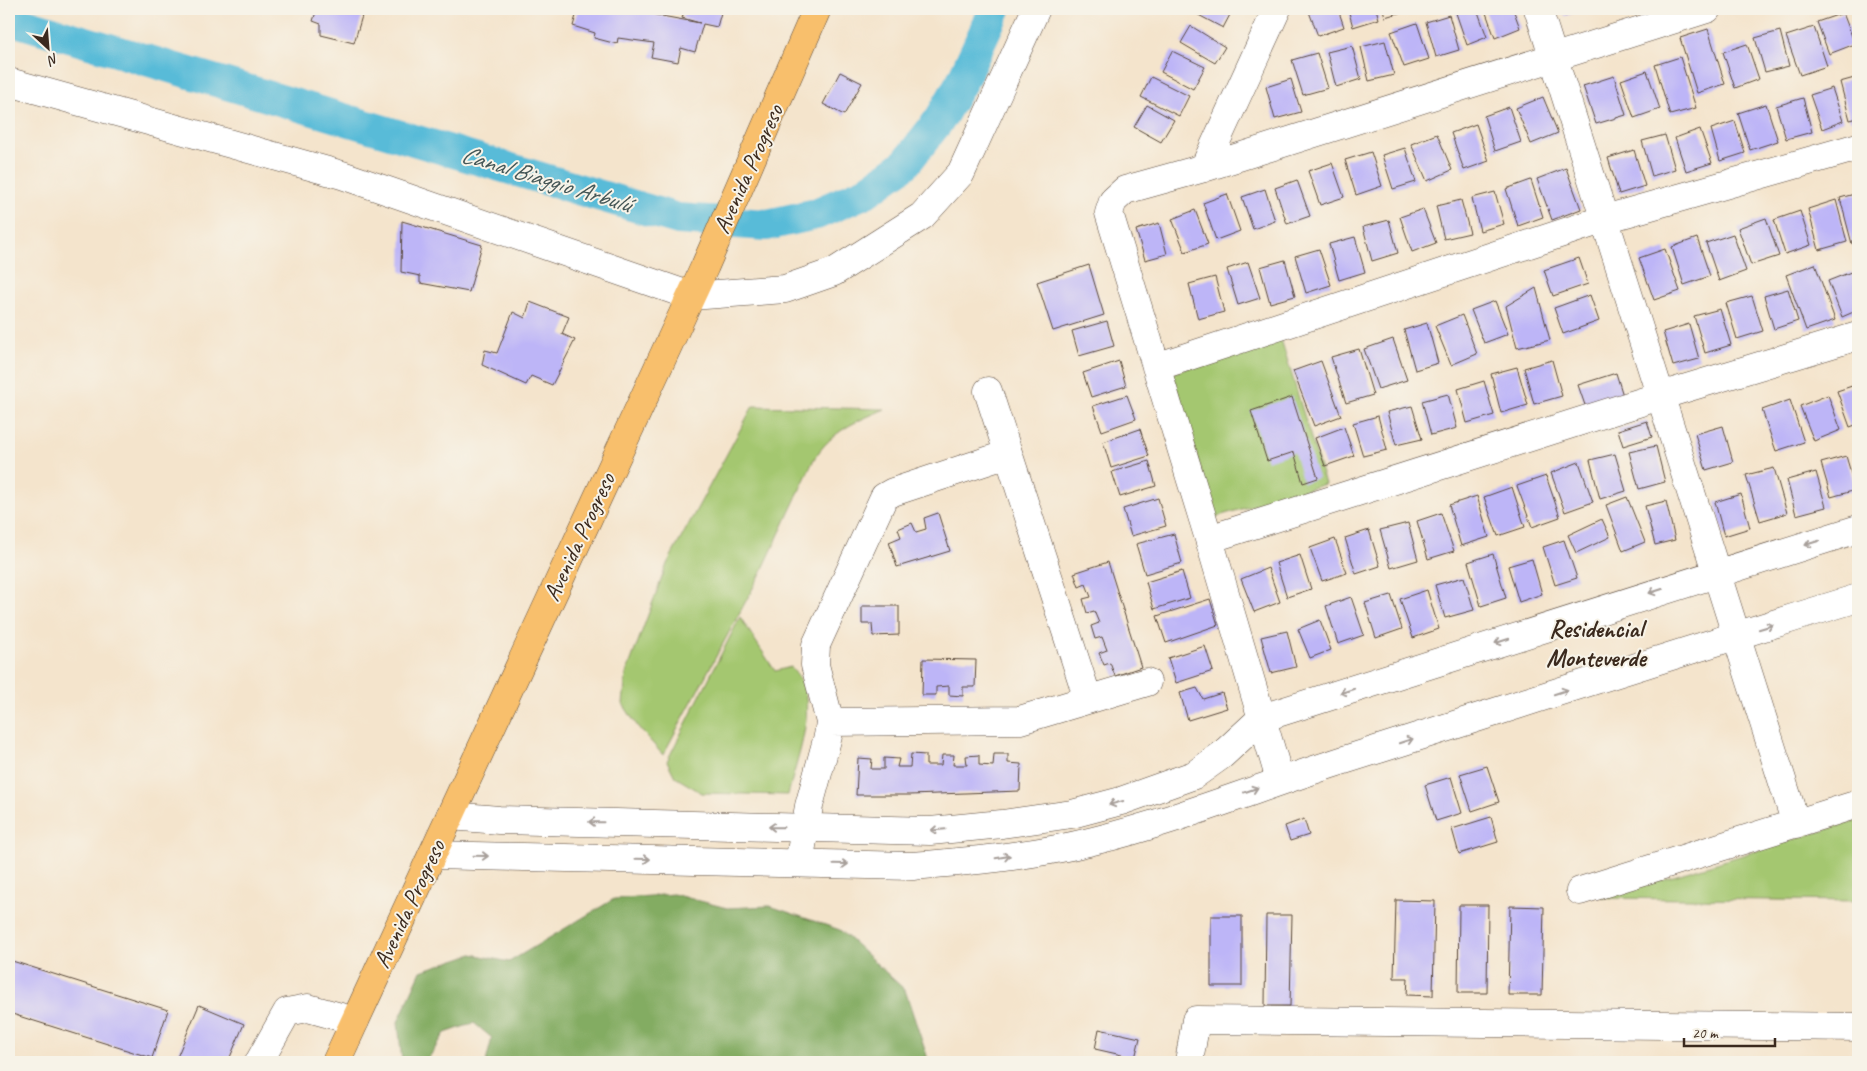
<svg xmlns="http://www.w3.org/2000/svg" width="1867" height="1071" font-family="Caveat,sans-serif">
<style>
.green{fill:#a4c770;stroke:#707847}
.forest{fill:#83ac62;stroke:#5f6b40}
.lines{fill:none;stroke-linecap:round;stroke-linejoin:round}
.canal{stroke:#59bbd8;stroke-width:32}
.building{fill:#bdb5f7}
.minor-casing{stroke:#574638;stroke-width:29}
.tertiary-casing{stroke:#574638;stroke-width:29}
.primary-casing{stroke:#574638;stroke-width:29}
.minor{stroke:#fff;stroke-width:28}
.tertiary{stroke:#fff;stroke-width:28}
.primary{stroke:#f8bf6c;stroke-width:28}
.oneway{stroke:#a79f9a}
.labels{text-anchor:middle;dominant-baseline:central;stroke-width:4;stroke-linejoin:round;paint-order:stroke}
.street-label{font-size:24px;fill:#3b2a1e;stroke:#f7f3e8}
.water-label{font-size:25px;font-style:italic;fill:#445656;stroke:#f7f3e8}
.neighbourhood-label{font-size:25px;font-weight:bold;fill:#3b2a1e;stroke:#f7f3e8}
</style>
<rect width="100%" height="100%" fill="#f7f3e8"/>
<filter id="ink" filterUnits="userSpaceOnUse"><feTurbulence type="fractalNoise" baseFrequency=".02" numOctaves="2"/><feDisplacementMap in="SourceGraphic" scale="10" xChannelSelector="R" yChannelSelector="G"/><feConvolveMatrix kernelMatrix="1 2 1 2 8 2 1 2 1" color-interpolation-filters="sRGB"/></filter>
<filter id="wash" filterUnits="userSpaceOnUse"><feTurbulence type="fractalNoise" baseFrequency=".0096" numOctaves="4" result="noise"/><feDisplacementMap in="SourceGraphic" scale="20" xChannelSelector="R" yChannelSelector="G"/><feGaussianBlur stdDeviation="1.12" result="paint"/><feColorMatrix in="noise" values="0 0 0 0 0 0 0 0 0 0 0 0 0 0 0 0 0 1.4 0 .05"/><feComposite in="paint" operator="in"/></filter>
<g filter="url(#wash)">
<rect width="100%" height="100%" fill="#f4e4cc"/>
<!-- green -->
<path class="green" d="M1281,339L1325,484L1215,517L1172,373Z
M753,406L885,409C855,422 833,430 814,459L761,573L663,755L638,727L623,704L626,674L667,564Z
M740,617L775,671L791,667C795,673 802,680 804,687C813,720 796,762 788,795L702,793L675,777L667,761Z
M1858,820V901L1601,898Z"/>
<!-- forest -->
<path class="forest" d="M673,894L727,908L770,906L840,930L905,990L929,1062H486L492,1038L474,1023L445,1033L426,1062H402L398,1022L421,971L472,954L509,962L614,899Z"/>
<g class="lines">
<!-- canal -->
<path class="canal" d="M9,19L678,219L767,225L816,214L866,192L905,164L940,119L963,79L995,9"/>
</g>
<g id="blocks">
<!-- building -->
<path class="building" d="M317,9H364L354,43L321,35V24L313,21Z
M578,9H623L640,12L641,9H652L651,14L700,23L682,18L685,9H722L717,27L703,24L695,52L681,48L678,62L651,57L654,43L618,38L617,44L594,38L595,33L573,26Z
M1192,9H1233L1223,28L1191,11Z
M1308,9H1338L1344,27L1318,36Z
M1348,9H1376L1379,19L1353,27Z
M1383,9H1412L1385,17Z
M1471,9H1477L1487,37L1467,45L1456,13Z
M1487,9H1513L1520,28L1495,38L1485,10Z
M1563,9H1587L1565,16Z
M1851,9H1858V30Z
M1843,13L1855,44L1829,54L1817,22Z
M1449,15L1459,50L1436,57L1426,22Z
M1417,23L1429,59L1404,67L1391,32Z
M1191,26L1225,47L1215,63L1181,43Z
M1814,27L1827,66L1800,75L1786,36Z
M1708,29L1725,84L1697,93L1680,38Z
M1780,31L1789,66L1765,72L1755,38Z
M1385,41L1394,75L1369,81L1361,47Z
M1747,44L1759,79L1735,88L1723,52Z
M1352,46L1361,79L1336,87L1327,52Z
M1172,51L1205,67L1193,89L1161,72Z
M1317,53L1328,88L1303,95L1292,60Z
M1680,57L1696,108L1670,115L1655,65Z
M1647,71L1660,109L1634,118L1621,80Z
M840,72L862,83L844,115L823,104Z
M1614,76L1626,115L1596,124L1583,86Z
M1151,77L1189,96L1179,116L1141,97Z
M1858,77V118L1850,120L1840,82Z
M1291,79L1301,112L1275,119L1266,87Z
M1832,88L1843,121L1822,129L1810,95Z
M1543,97L1558,133L1531,144L1516,108Z
M1803,98L1812,132L1786,139L1776,106Z
M1766,104L1778,141L1750,150L1738,113Z
M1147,105L1174,120L1161,142L1134,127Z
M1509,107L1521,142L1495,151L1484,116Z
M1735,121L1745,153L1720,161L1711,129Z
M1476,124L1489,161L1464,170L1451,133Z
M1700,129L1712,163L1686,171L1675,138Z
M1437,134L1452,170L1427,181L1411,144Z
M1665,135L1675,169L1652,176L1642,141Z
M1405,148L1416,182L1393,189L1382,155Z
M1634,150L1645,186L1619,194L1608,158Z
M1371,152L1382,186L1356,195L1345,160Z
M1332,163L1344,197L1320,205L1308,171Z
M1566,168L1581,209L1552,220L1537,179Z
M1297,180L1310,216L1287,224L1275,188Z
M1531,180L1543,217L1518,226L1506,189Z
M1265,189L1275,221L1253,229L1242,197Z
M1495,192L1504,224L1480,231L1472,198Z
M1858,193V243L1852,244L1840,198Z
M1227,194L1240,231L1216,240L1203,203Z
M1461,200L1470,233L1444,239L1436,206Z
M1836,200L1847,242L1819,250L1808,209Z
M1423,209L1436,243L1412,252L1400,217Z
M1195,210L1208,244L1185,252L1172,219Z
M1800,211L1811,245L1785,254L1774,220Z
M1766,218L1779,256L1751,265L1738,228Z
M1389,220L1398,253L1372,261L1363,227Z
M402,221L482,245L469,292L420,283V276L401,272Z
M1159,223L1167,254L1145,260L1136,230Z
M1733,234L1746,271L1719,281L1706,243Z
M1355,237L1365,272L1339,280L1329,244Z
M1697,238L1710,276L1684,285L1672,247Z
M1319,249L1331,285L1306,293L1295,256Z
M1665,249L1680,291L1654,300L1639,258Z
M1579,258L1588,284L1553,296L1544,270Z
M1285,260L1295,296L1270,303L1260,267Z
M1248,262L1260,298L1238,305L1227,269Z
M1815,264L1835,320L1806,330L1786,275Z
M1089,265L1104,315L1053,331L1037,282Z
M1851,272L1858,290V310L1842,317L1828,281Z
M1215,277L1224,312L1198,319L1189,284Z
M1536,288L1550,340L1517,348L1506,306Z
M1788,289L1798,321L1774,329L1764,296Z
M1590,295L1599,321L1563,334L1554,308Z
M1752,296L1763,331L1737,339L1726,303Z
M1495,301L1508,334L1484,343L1471,310Z
M530,302L569,317L562,334L575,340L552,385L531,376L526,385L482,365L485,350L497,353L513,312L525,318Z
M1720,309L1731,345L1705,353L1694,316Z
M1462,315L1477,354L1451,365L1435,326Z
M1107,321L1114,346L1079,356L1072,331Z
M1427,323L1438,363L1415,370L1404,330Z
M1689,324L1699,359L1673,366L1663,332Z
M1393,339L1407,380L1378,389L1364,349Z
M1359,349L1373,395L1346,403L1331,357Z
M1552,360L1562,396L1534,404L1524,368Z
M1119,361L1126,386L1091,397L1083,373Z
M1321,361L1341,416L1314,426L1293,371Z
M1517,367L1528,405L1501,413L1491,374Z
M1616,373L1624,399L1587,411L1578,385Z
M1484,381L1494,415L1467,423L1458,389Z
M1858,384V424L1850,427L1837,391Z
M1448,394L1457,428L1431,435L1422,401Z
M1127,395L1136,419L1102,431L1093,406Z
M1828,395L1841,430L1814,441L1800,406Z
M1292,397L1318,478L1303,483L1294,452L1267,461L1251,411Z
M1790,400L1804,442L1776,451L1762,410Z
M1412,406L1422,439L1396,445L1387,412Z
M1378,416L1387,450L1363,456L1353,423Z
M1647,421L1652,437L1623,446L1618,430Z
M1723,426L1733,462L1706,470L1695,434Z
M1344,427L1354,456L1325,466L1315,438Z
M1140,429L1149,456L1111,468L1103,442Z
M1656,446L1665,482L1639,489L1629,452Z
M1615,454L1626,491L1600,499L1590,460Z
M1846,456L1856,490L1831,497L1821,463Z
M1149,461L1156,486L1120,497L1112,472Z
M1579,462L1593,502L1565,512L1551,473Z
M1774,468L1787,513L1760,521L1746,475Z
M1816,472L1826,507L1796,515L1787,480Z
M1546,476L1560,517L1532,527L1517,486Z
M1512,487L1525,527L1498,536L1484,497Z
M1741,494L1750,528L1724,536L1715,502Z
M1477,496L1489,537L1461,546L1449,505Z
M1627,497L1645,542L1623,551L1606,505Z
M1158,498L1166,526L1131,536L1123,509Z
M1666,501L1675,540L1655,545L1645,506Z
M938,513L950,551L897,567L889,542L901,537L898,529L912,523L916,532L926,529L924,518Z
M1441,513L1454,551L1428,559L1417,521Z
M1602,519L1610,537L1576,553L1568,535Z
M1408,523L1418,560L1391,568L1380,530Z
M1369,530L1380,566L1356,574L1345,538Z
M1174,534L1182,563L1145,574L1136,544Z
M1335,539L1347,573L1322,581L1310,548Z
M1564,540L1577,578L1555,585L1543,547Z
M1493,554L1506,598L1481,606L1468,562Z
M1300,555L1311,589L1287,597L1276,563Z
M1532,559L1542,594L1519,602L1508,566Z
M1108,562L1141,667L1115,676L1110,663L1104,665L1099,653L1107,650L1102,637L1095,639L1091,626L1099,623L1094,611L1087,613L1083,599L1091,597L1086,584L1079,587L1074,573Z
M1268,568L1280,602L1254,612L1241,579Z
M1182,571L1190,598L1154,609L1146,582Z
M1464,577L1474,610L1445,618L1435,585Z
M1427,590L1439,629L1413,638L1400,599Z
M1391,595L1402,629L1376,638L1365,603Z
M1351,597L1364,635L1338,644L1326,606Z
M1210,599L1218,625L1166,643L1157,616Z
M862,606H899V635L873,636L872,624H862Z
M1320,620L1331,650L1310,658L1298,629Z
M1287,631L1296,667L1271,673L1261,637Z
M1205,646L1213,671L1176,683L1168,658Z
M923,659L976,660L975,687H963V696L949,695V686L936,687V695H922Z
M1197,688L1203,699L1222,693L1227,708L1188,720L1180,693Z
M911,754L926,755V765H941L942,755H954L953,765H967L966,756L979,755V765L993,766L994,754H1008V763L1021,764L1020,791L910,795H856L858,758L872,759L871,769H884V758L899,759L897,767H910Z
M1487,766L1499,802L1472,811L1460,774Z
M1451,777L1462,813L1436,821L1425,785Z
M1491,817L1498,842L1459,854L1452,829Z
M1304,819L1309,835L1290,841L1285,826Z
M1396,900L1435,901L1433,996L1407,995L1408,978H1394Z
M1459,905H1488L1487,993H1458Z
M1510,906L1544,907L1542,995H1508Z
M1266,915H1292L1290,1006H1265Z
M1211,916H1242V986H1211Z
M9,960L168,1010L152,1058L9,1013Z
M199,1005L244,1024L228,1062H175Z
M1099,1029L1140,1038L1135,1058L1095,1049Z
M1088,1058L1108,1061V1062H1088Z"/>
</g>
</g>
<g filter="url(#ink)">
<use href="#blocks" fill-opacity="0" stroke="#574638" stroke-width="1"/>
<g class="lines">
<defs>
<path id="minor" d="M1538,9L1796,824
M9,82L342,175L691,296L785,289L834,272L922,216L961,173L1036,9
M1204,168L1277,9
M1156,367L1605,219L1858,147
M988,391L1088,699
M1209,539L1660,396L1858,336
M830,722L1020,720L1147,682
M1280,780L1209,539L1109,213L1113,201L1125,190L1204,168L1707,9
M799,863L809,806L828,736L830,722L815,665L816,645L884,497L893,492L1008,454
M1580,891L1858,804
M1189,1062L1196,1020L1858,1027"/>
<path id="tertiary" d="M450,816L499,820L930,831L1002,824L1072,814L1121,801L1194,775L1222,755L1262,718L1858,529
M432,855L912,866C972,861 1034,856 1093,841C1176,821 1257,788 1338,762C1512,707 1684,651 1858,598
M259,1062L287,1012L308,1008L355,1021"/>
<path id="primary" d="M336,1062L705,266L817,9"/>
</defs>
<!-- minor casing -->
<use href="#minor" class="minor-casing"/>
<!-- tertiary casing -->
<use href="#tertiary" class="tertiary-casing"/>
<!-- primary casing -->
<use href="#primary" class="primary-casing"/>
<!-- minor -->
<use href="#minor" class="minor"/>
<!-- tertiary -->
<use href="#tertiary" class="tertiary"/>
<!-- primary -->
<use href="#primary" class="primary"/>
</g>
<!-- one-way arrows -->
<defs><path id="oneway-shaft" d="M-6 0H5M1.5-3L5.5 0L1.5 3" fill="none" stroke-width="1.6" stroke-linecap="round" stroke-linejoin="round" transform="scale(1.25)"/></defs>
<g class="oneway">
<use href="#oneway-shaft" transform="translate(1812 543) rotate(163)"/>
<use href="#oneway-shaft" transform="translate(1656 591) rotate(162)"/>
<use href="#oneway-shaft" transform="translate(1766 627) rotate(-17)"/>
<use href="#oneway-shaft" transform="translate(1502 641) rotate(162)"/>
<use href="#oneway-shaft" transform="translate(1347 691) rotate(162)"/>
<use href="#oneway-shaft" transform="translate(1561 692) rotate(-18)"/>
<use href="#oneway-shaft" transform="translate(1406 741) rotate(-18)"/>
<use href="#oneway-shaft" transform="translate(1251 790) rotate(-19)"/>
<use href="#oneway-shaft" transform="translate(1116 803) rotate(165)"/>
<use href="#oneway-shaft" transform="translate(596 822) rotate(-179)"/>
<use href="#oneway-shaft" transform="translate(776 827) rotate(-179)"/>
<use href="#oneway-shaft" transform="translate(938 830) rotate(175)"/>
<use href="#oneway-shaft" transform="translate(481 856) rotate(1)"/>
<use href="#oneway-shaft" transform="translate(1003 857) rotate(-9)"/>
<use href="#oneway-shaft" transform="translate(643 859) rotate(1)"/>
<use href="#oneway-shaft" transform="translate(841 864) rotate(1)"/>
</g>
</g>
<g class="labels">
<!-- street labels -->
<g class="street-label">
<text transform="translate(748 169) rotate(-66)">Avenida Progreso</text>
<text transform="translate(579 537) rotate(-65)">Avenida Progreso</text>
<text transform="translate(409 904) rotate(-65)">Avenida Progreso</text>
</g>
<!-- water labels -->
<g class="water-label">
<text transform="translate(546 179) rotate(17)">Canal Biaggio Arbulú</text>
</g>
<!-- neighbourhood labels -->
<g class="neighbourhood-label">
<text x="1596" y="629">Residencial<tspan x="1596" dy="29">Monteverde</tspan></text>
</g>
</g>
<!-- margin -->
<rect width="1867" height="1071" fill="none" stroke="#f7f3e8" stroke-width="30"/>
<!-- north arrow -->
<g transform="translate(48 48) rotate(154)" stroke="#f7f3e8" stroke-width="4" paint-order="stroke">
<path d="M0-4L9 19L0 12L-9 19Z" fill="#3b2a1e"/>
<text y="-8" font-size="14" font-weight="bold" text-anchor="middle" fill="#3b2a1e">N</text>
</g>
<!-- scale -->
<path d="M1684 1038v8h91v-8" fill="none" stroke="#3b2a1e" stroke-width="2.5"/>
<text x="1692" y="1038" font-size="15" fill="#3b2a1e" stroke="#f7f3e8" stroke-width="4" paint-order="stroke">20 m</text>
</svg>
